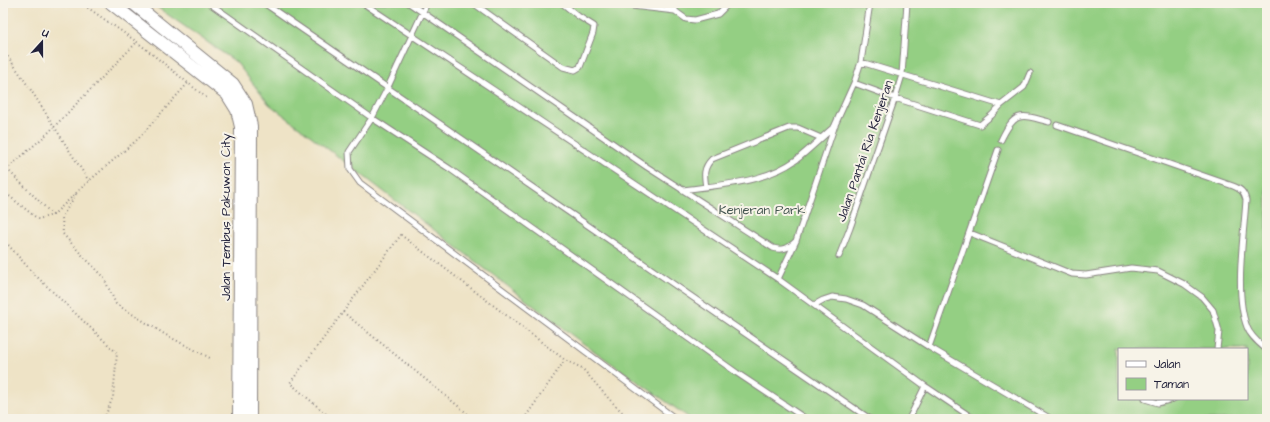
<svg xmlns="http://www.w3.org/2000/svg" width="1270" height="422" font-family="'Architects Daughter',sans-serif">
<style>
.green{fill:#94cf83;stroke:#5b785f;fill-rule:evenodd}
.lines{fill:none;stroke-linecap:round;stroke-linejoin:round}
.service-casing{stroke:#888280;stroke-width:7}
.tertiary-casing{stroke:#888280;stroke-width:14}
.path{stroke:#888280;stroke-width:2;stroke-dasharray:1 3;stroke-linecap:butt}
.service{stroke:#fff;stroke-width:5}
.tertiary{stroke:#fff;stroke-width:12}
.labels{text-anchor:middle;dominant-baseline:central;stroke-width:4;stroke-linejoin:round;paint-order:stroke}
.street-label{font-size:13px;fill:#22223b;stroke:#f7f3e8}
.park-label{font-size:13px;fill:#445651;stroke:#f7f3e8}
</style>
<rect width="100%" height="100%" fill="#f7f3e8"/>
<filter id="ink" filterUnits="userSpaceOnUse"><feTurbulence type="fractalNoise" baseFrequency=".025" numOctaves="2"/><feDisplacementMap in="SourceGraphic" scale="8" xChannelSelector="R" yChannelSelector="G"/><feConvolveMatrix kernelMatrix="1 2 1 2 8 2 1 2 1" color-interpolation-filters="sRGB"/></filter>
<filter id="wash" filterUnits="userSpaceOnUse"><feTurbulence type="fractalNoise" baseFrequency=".012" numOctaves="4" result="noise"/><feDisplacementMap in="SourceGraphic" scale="16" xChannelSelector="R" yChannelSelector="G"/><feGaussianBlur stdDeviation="0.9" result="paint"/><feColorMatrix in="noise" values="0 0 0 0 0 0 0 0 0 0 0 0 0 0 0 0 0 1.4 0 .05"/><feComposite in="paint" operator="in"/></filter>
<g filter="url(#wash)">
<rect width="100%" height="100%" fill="#eee3c6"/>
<!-- green -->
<path class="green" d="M151,3H1267V419H691L577,339L269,104L236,62ZM1119,349H1247V399H1119Z"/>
</g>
<g filter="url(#ink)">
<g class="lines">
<defs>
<path id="service" d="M209,3L372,118L450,169L737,373L806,419
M264,3C465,143 669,279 870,419
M363,3L778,279L925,386L974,419
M409,3L647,167L773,248C783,251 789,248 796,241
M427,3L387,89L372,118L349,152L350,169L360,183L676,419
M473,3L563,67L575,70L580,67L593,33L594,26L578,16L562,3
M622,3L632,6L675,11L686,19L695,20L718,14L729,3
M675,11V3
M861,62L1001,105
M854,83L895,98L980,125L992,115L1001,105L1024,87L1030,73
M1057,125L1233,186C1241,189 1244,192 1246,200C1244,235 1234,294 1247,327C1250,336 1260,344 1267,350
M1001,140C1015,111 1020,114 1049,122
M706,187C704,175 703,168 712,159L789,128H798L821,138
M682,190C719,185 764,183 796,160C809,150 822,137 835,126
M970,233L1072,274L1086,275L1131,268L1158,271L1184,284L1202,297L1213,310L1219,331L1217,349
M839,256L850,228L895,98L902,75L907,3
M778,279L796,241L835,125L854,83L861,62L870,3
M814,305L823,300L832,297L846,299L863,305L929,347L1051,419
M929,347L998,150
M1145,399L1158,403L1173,399
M909,419L925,386"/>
<path id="tertiary" d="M111,3L227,94L237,110L241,127L239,419
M133,3L233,84L246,104L251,126L250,419"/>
</defs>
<!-- service casing -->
<use href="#service" class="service-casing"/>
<!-- tertiary casing -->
<use href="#tertiary" class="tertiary-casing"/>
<!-- path -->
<path class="path" d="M81,3L137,42L208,99
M3,50C34,92 60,137 89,181
M3,191L38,219L53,215L89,181L138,139L188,83
M76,194L62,217L63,234L81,254L103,276L116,304L166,335L212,359
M53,215L7,169L47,134L137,42
M3,239L33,273L117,353L113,397L104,419
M343,312L474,419
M332,419L290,383L401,235L565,360L582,368L610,400L629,419
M524,419L565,360"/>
<!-- service -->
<use href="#service" class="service"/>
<!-- tertiary -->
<use href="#tertiary" class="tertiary"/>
</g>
</g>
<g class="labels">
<!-- street labels -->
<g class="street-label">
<text transform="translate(865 151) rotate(-71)">Jalan Pantai Ria Kenjeran</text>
<text transform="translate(226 217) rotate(-90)">Jalan Tembus Pakuwon City</text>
</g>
<!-- park labels -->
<g class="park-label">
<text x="762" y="210">Kenjeran Park</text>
</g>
</g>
<!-- margin -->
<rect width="1270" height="422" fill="none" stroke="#f7f3e8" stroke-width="16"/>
<!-- legend -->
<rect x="1118" y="348" width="130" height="52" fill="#f7f3e8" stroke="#a29fa3"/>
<rect x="1126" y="361" width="20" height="6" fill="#ffffff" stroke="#a29fa3"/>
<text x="1154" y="368" font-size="12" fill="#22223b">Jalan</text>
<rect x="1126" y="378" width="20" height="12" fill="#94cf83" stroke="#a29fa3"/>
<text x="1154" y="388" font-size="12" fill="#22223b">Taman</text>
<!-- north arrow -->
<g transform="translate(42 42) rotate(21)" stroke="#f7f3e8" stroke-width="3" paint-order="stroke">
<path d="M0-3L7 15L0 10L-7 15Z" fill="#22223b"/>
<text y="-6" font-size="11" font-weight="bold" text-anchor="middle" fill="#22223b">U</text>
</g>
</svg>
